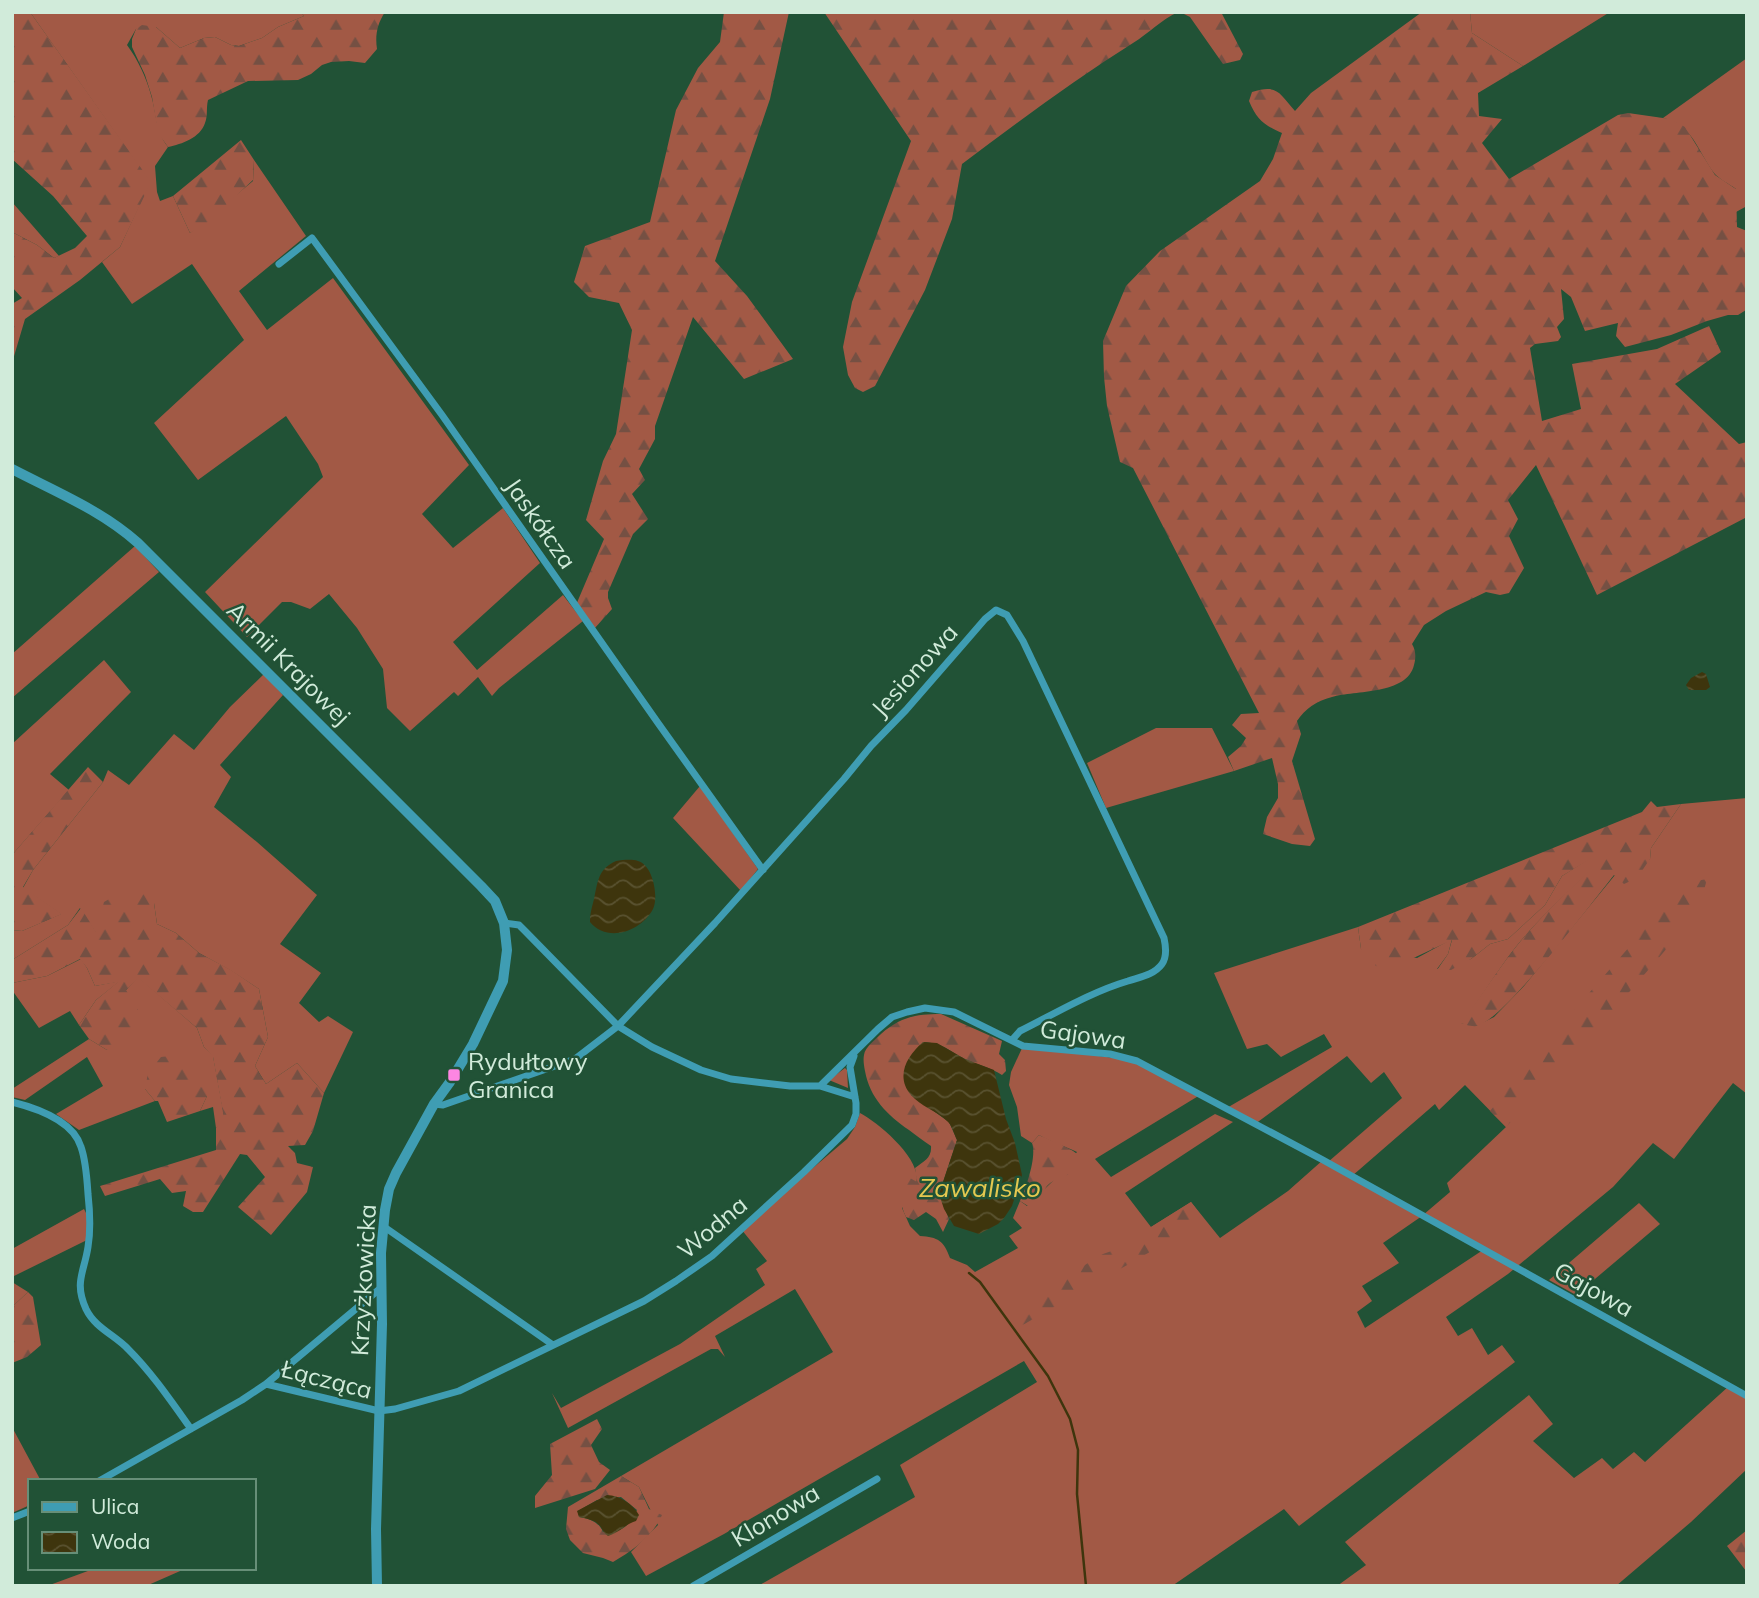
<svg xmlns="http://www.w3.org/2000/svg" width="1759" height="1598" font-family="Mulish,sans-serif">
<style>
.grass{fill:#a25945;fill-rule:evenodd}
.forest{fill:url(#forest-firs);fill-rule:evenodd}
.water{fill:url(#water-waves)}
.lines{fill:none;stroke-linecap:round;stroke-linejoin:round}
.stream{stroke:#3e350d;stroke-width:2.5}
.minor{stroke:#3f9db3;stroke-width:7}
.tertiary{stroke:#3f9db3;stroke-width:10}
.poi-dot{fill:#fd86e2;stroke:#215236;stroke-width:2.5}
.labels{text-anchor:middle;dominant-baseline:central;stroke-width:5;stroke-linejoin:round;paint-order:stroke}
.street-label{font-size:24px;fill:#d1ebda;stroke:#215236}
.poi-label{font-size:24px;fill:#d1ebda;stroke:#215236;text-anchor:start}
.water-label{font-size:26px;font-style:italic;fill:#e4c850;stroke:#215236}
</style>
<defs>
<pattern id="forest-firs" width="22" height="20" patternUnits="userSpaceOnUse" patternTransform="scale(1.75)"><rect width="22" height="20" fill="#a25945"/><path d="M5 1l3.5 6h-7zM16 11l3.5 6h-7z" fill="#755043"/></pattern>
<pattern id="water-waves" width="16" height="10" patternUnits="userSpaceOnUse" patternTransform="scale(1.75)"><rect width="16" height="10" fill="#3e350d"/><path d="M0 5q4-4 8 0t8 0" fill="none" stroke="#595230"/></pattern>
</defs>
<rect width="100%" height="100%" fill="#215236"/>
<!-- grass -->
<path class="grass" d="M30,12H301L304,16L278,27L262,38L239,46L231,45L215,37L204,38L180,48L156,27L136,29L127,45C138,60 146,77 151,95C157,115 155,130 168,147L155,166L157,192L160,201L173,196L190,233L253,181L254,160L306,236L239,291L267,330L333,278L469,465L422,514L453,548L503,508L540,563L453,642L477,670L563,595L583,621L499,688L492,696L478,677L458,696L454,692L410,731L387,708L383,669L357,628L329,594L310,609L291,602H282L247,637L205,592L323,477L318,464L286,416L198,480L154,423L244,340L192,264L132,304L102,262L120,247L150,182Z
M1470,12H1610L1523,66L1472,33Z
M1747,58V206L1736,212V189C1729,184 1719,179 1714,173C1698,152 1692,123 1663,118Z
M12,202L59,256L54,258L37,245L12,232Z
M135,546L159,572L12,698V654Z
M104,660L131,692L50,774L69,790L12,855V744Z
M264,674L283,695L220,765L231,777L214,807L257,842L317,895L280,944L321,973L299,1003L319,1022L328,1016L353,1032L324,1093L297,1063L266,1084L255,1066L268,1037L259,989L230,970L199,953L176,933L157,924L154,903L96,933L80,908L68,925L12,960V930L22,931L61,914L23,888L33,870L103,782L108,770L129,785L174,734L194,750L230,707Z
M1156,728H1212L1234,771L1106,808L1087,763Z
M700,786L758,869L741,891L673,818Z
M1747,798V1094L1733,1083L1674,1159L1653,1143L1613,1187L1508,1274L1446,1317L1458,1336L1472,1328L1488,1355L1502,1345L1515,1362L1299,1526L1284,1509L1172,1586H758L915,1497L900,1465L1037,1382L1024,1361L724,1534L646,1576L631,1552L658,1525L639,1487L621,1476L833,1352L795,1289L715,1336L725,1357L718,1349H711L568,1428L552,1393L561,1408L680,1344L765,1285L756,1269L767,1261L741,1229L847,1139L855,1127L860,1113C879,1123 924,1161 916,1184C914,1192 906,1200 902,1208L910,1226L920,1236C938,1237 944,1241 950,1258L967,1265L975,1272L1018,1248L1009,1236L1022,1228L1013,1218L1020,1201L1027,1206L1055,1179L1077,1152C1064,1146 1051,1142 1039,1135L1032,1143L1021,1136L1017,1107L1009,1085L1011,1072L1023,1046L1137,1061L1200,1095L1095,1159L1111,1177L1215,1114L1233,1122L1125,1193L1151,1227L1191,1202L1220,1238L1288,1191L1323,1160L1328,1162L1402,1098L1384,1072L1371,1083L1347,1056L1255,1124L1225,1109L1332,1047L1324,1034L1281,1057L1267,1044L1247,1049L1214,973L1358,927L1361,949L1417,958L1452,939L1448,954L1437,969L1471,959L1490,944L1508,939L1545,905L1562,876L1592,857V869C1566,894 1538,919 1515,948C1496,972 1481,999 1461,1023L1476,1026L1494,1017L1524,986L1615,875L1650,859L1651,848L1681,804ZM1465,1085L1506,1127L1447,1183L1450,1192L1423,1215L1352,1176L1435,1104L1439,1110ZM1422,1216L1483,1250L1365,1328L1357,1312L1372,1301L1362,1286L1399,1263L1383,1243Z
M81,959L87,968L95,986L120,981L96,1000L79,1025L70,1011L39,1028L12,990V983L47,976Z
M138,977L197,1028L204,1047L213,1056L225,1121L216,1128L213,1107L200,1111L207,1096L145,1089L155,1101L79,1130L56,1114L103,1086L87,1057L25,1100L12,1097V1089L89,1039L107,1050L126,990Z
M845,1068L847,1070L848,1088L829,1080Z
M1639,1203L1660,1224L1576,1295L1549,1280Z
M84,1209L88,1217L87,1240L12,1277V1249Z
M12,1282L28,1292L12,1307Z
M1729,1386L1747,1396V1469L1691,1522L1616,1586H1337L1366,1565L1345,1542L1529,1395L1553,1424L1533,1441L1574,1478L1602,1458L1613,1469L1634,1452L1645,1462Z
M12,1427L41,1481H30V1505L12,1513Z
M96,1568H187L146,1586H47Z"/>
<!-- forest -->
<path class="forest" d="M12,12H30L151,182L120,247L80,280L25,319L12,363V304L22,298L12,287V232L37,245L54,258L75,248L87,236L53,196L12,159Z
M301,12H385C377,24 375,36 377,49L365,63L349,61L331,62L322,65L311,74L298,80L248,81L208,100C206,108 208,116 205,123C200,138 182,144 168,147L158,133L152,97L145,75L132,47V39L136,29L142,25L156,27L180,48L204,38L215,37L231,45L239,46L262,38L278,27L304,16Z
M724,12H789L770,99L715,261L747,296L793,359L744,379L693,317L655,426V439L639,469L645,480L632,494L648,519L633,534L608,592V598L612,609L594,629L576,605L604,539L586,520L603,461L616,434L632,330L619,303L589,297L574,282L585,246L650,222L676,110L698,68L720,42Z
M824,12H1178C1161,20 1149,33 1133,43C1074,80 1018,122 962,164L952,219L925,290L875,386L863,392L855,388L848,375L843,347L852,302L911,141Z
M1180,12H1221L1243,54L1240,60L1223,64L1190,17Z
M1422,12H1470L1472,33L1523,66L1478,93L1479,116L1502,119L1482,143L1509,179L1618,115L1628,113L1663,118L1671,119L1685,127L1715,175L1736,189L1737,227L1747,231L1746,310L1738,315H1728L1707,321L1671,335L1625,347L1616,336L1618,323L1585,331L1571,297L1561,289L1564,319L1557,327L1561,337L1558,341L1535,344L1530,348L1542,421L1581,409L1572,364L1657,349L1709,326L1721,352L1675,384L1739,444L1747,442V517L1597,595L1536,465L1508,500L1518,519L1509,536L1524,568L1509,593L1500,595L1486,592L1446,611L1424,625L1412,644C1416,651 1416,657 1414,665C1407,695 1355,690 1332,697C1316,701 1305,709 1297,721L1301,734L1292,761L1315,839L1310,846L1292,844L1263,834L1267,817L1278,798V784L1272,758L1234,771L1228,757L1241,746L1246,738L1232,725L1241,714L1259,713L1133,468L1120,462L1107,406L1104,377L1103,341L1126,286L1160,251L1260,181L1273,159L1282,133C1264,125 1257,120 1249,101L1252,92C1278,84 1279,93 1295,111L1311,93Z
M241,140L254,160L253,180L207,223L190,233L173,196Z
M88,767L103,782L33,870L23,887L62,914L22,931L12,930V855Z
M1651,801L1657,807L1681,804L1651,848L1650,859L1637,878L1624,884L1614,875C1593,901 1502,1023 1476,1026C1472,1027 1464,1024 1460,1023C1480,999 1496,972 1515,948C1538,919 1565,894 1591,869L1592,858L1562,876L1545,905L1508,939L1490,944L1471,959L1451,970H1437L1448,954L1452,940L1390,969L1376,966L1361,949L1358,927L1642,812Z
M1707,879L1700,905L1675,939L1579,1050L1506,1127L1490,1111L1549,1039L1685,883Z
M145,887L154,903L157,924L176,933L199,953L231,970L259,989L268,1037L255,1066L266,1084L297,1063L324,1093L313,1131L305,1145L288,1146L295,1153L297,1163L313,1167L307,1192L271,1235L238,1207L265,1177L247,1155L240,1154L203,1212H193L183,1206L186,1191L172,1193L160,1179L105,1196L100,1186L216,1150V1128L224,1118L213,1057L204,1047L197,1028L138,978L126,990L143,1018L124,1041L107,1050L89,1039L79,1025L96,1000L118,982L95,986L87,968L80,959L47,976L12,983V960L68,925L81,908L96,932L104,902L123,891Z
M941,1014L1002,1041L999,1054L1005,1060L1006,1071L1002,1075C990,1067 977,1065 965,1059C947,1050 944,1043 923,1042L911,1095L949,1122L957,1140L939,1194L949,1219L943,1232L936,1219L926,1212L914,1220L906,1217C900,1204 897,1190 906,1178H910L917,1182L915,1168C924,1161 932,1158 931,1146C923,1141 916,1135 909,1130C887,1115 870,1098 865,1071C864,1066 863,1060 864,1055C865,1047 875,1040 881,1034C900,1017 916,1014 941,1014Z
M187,1054L203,1073L207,1096L200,1111L167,1122L158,1101H155L145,1089L148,1073L161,1057Z
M1039,1135C1051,1141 1074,1148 1081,1158C1079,1162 1079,1166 1076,1169C1069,1177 1055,1177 1047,1186C1041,1194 1044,1204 1033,1209L1020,1201C1026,1188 1037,1157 1032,1143Z
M1191,1202L1203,1218L1162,1245L1021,1326L1016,1322L1017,1306L1103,1254L1140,1241L1151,1227Z
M28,1292L33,1297L41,1345L27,1357L12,1363V1307Z
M597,1419L602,1429L591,1445L599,1462L610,1470L595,1489L535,1508V1496L552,1475L550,1444Z
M621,1476L639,1487L649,1509L662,1515C653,1536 632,1551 613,1562L603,1558L583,1553L570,1540L566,1529L568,1507ZM621,1497L637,1510C627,1529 623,1531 603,1532C599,1522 590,1519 579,1517L578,1511L597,1500Z
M1747,1530V1571H1746L1727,1546Z"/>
<!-- water -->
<path class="water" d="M1702,672L1706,674L1710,687L1706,690H1689L1686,685L1691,678Z
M616,861C623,860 632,859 638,861C653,865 659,897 653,909C641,932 607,943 590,922C590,913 592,907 594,899C598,881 598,869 616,861Z
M923,1042L937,1043L965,1059L994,1070L1006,1119L1015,1143L1022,1175L1012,1206L1004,1218L998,1224L979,1234L954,1226L944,1209L939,1194L957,1140C954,1134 952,1125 947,1121C937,1111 920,1106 911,1095C895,1076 907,1056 923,1042Z
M607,1495C619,1495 633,1504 639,1515L636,1521C625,1524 621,1532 608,1536C602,1532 603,1528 598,1524C594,1520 585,1518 579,1517L577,1511Z"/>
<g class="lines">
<!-- stream -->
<path class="stream" d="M969,1273L980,1282L1048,1376L1070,1419L1078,1450L1077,1494L1086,1586"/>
<!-- minor -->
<path class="minor" d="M279,264L312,238L442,415L658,723L763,870
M504,923L519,925L526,932L618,1026L652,1047L701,1070L731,1079L790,1086H820L878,1029L892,1017L907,1012L925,1008L954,1012L1023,1046L1110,1054L1137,1061L1323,1160L1747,1396
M820,1086L855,1097
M12,1102C36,1108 73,1120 81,1147C86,1161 87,1179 88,1194C90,1212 91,1229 88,1247C84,1273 74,1282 86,1309C95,1328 115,1335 128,1349C152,1373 171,1401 191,1429
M434,1104L443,1105L575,1059L618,1026L715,923L844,779L871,746L906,710L966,641L985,619L996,610L1007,615L1023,641L1164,938C1166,947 1167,957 1162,964C1154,975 1140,977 1128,981C1091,992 1056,1013 1020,1031L1012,1040
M383,1226L553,1345
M266,1384L379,1411L395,1409L459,1391L644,1301L676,1281L712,1256L804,1172L852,1125L856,1114V1103L850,1067L854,1056
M99,1481L242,1400L266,1384L382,1287
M12,1518L30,1511
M693,1586L877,1479"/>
<!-- tertiary -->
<path class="tertiary" d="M12,469C56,492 101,510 138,543L481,886L495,901L504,923L507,950L503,981L473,1044L450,1082L434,1104L396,1173L389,1189L385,1210L381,1253L382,1324L376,1529L377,1586"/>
</g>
<!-- markers -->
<rect class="poi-dot" x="447" y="1068" width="14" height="14" rx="3.5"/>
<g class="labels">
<!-- street labels -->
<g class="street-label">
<text transform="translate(541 523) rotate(55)">Jaskółcza</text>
<text transform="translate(289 663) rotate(45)">Armii Krajowej</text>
<text transform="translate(914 670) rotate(-48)">Jesionowa</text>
<text transform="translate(1083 1034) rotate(8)">Gajowa</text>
<text transform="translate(712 1227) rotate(-40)">Wodna</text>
<text transform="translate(363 1280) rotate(-87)">Krzyżkowicka</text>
<text transform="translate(1594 1289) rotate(29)">Gajowa</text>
<text transform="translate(327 1379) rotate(14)">Łącząca</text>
<text transform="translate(775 1515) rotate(-31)">Klonowa</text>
</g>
<!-- poi labels -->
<g class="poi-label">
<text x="468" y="1061">Rydułtowy<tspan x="468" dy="28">Granica</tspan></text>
</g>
<!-- water labels -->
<g class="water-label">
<text x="980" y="1187">Zawalisko</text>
</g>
</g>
<!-- border -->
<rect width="1759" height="1598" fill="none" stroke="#d1ebda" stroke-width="28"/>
<!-- legend -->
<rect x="28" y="1479" width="228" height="91" fill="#215236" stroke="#678f78" stroke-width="2"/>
<rect x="42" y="1502" width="35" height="10" fill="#3f9db3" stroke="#678f78" stroke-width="2"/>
<text x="91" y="1514" font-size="21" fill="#d1ebda">Ulica</text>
<rect x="42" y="1532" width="35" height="21" fill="url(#water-waves)" stroke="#678f78" stroke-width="2"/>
<text x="91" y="1549" font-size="21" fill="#d1ebda">Woda</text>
</svg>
